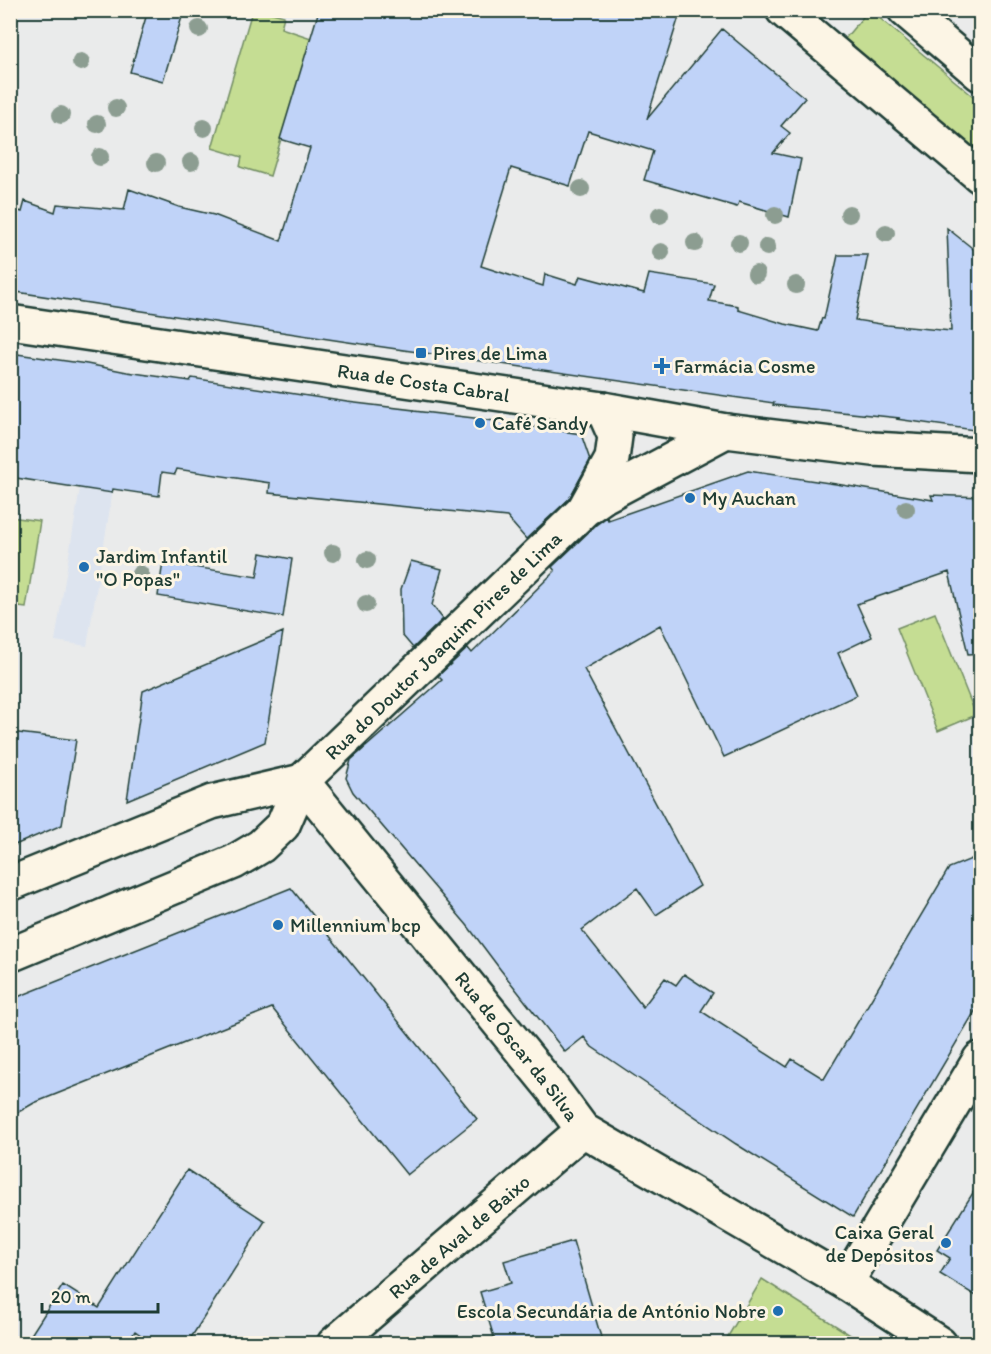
<svg xmlns="http://www.w3.org/2000/svg" width="991" height="1354" font-family="Itim,sans-serif">
<style>
.built{fill:#dde4ef}
.green{fill:#c5dd93;stroke:#728d64;stroke-width:1.5}
.building{fill:#c0d3f8;stroke:#1f3d34;stroke-width:1.5}
.lines{fill:none;stroke-linecap:round;stroke-linejoin:round}
.street-casing{stroke:#1f3d34;stroke-width:38}
.secondary-casing{stroke:#1f3d34;stroke-width:38}
.street{stroke:#fcf5e5;stroke-width:33}
.secondary{stroke:#fcf5e5;stroke-width:33}
.tree{fill:#8c9d91}
.poi-dot{fill:#1f6fb2;stroke:#fcf5e5;stroke-width:2}
.labels{text-anchor:middle;dominant-baseline:central;stroke-width:6;stroke-linejoin:round;paint-order:stroke}
.poi-label{font-size:20px;fill:#1f3d34;stroke:#fcf5e5;text-anchor:start}
.street-label{font-size:20px;fill:#1f3d34;stroke:#fcf5e5}
</style>
<rect width="100%" height="100%" fill="#eaebeb"/>
<filter id="ink" filterUnits="userSpaceOnUse"><feTurbulence type="fractalNoise" baseFrequency=".0167" numOctaves="2"/><feDisplacementMap in="SourceGraphic" scale="12" xChannelSelector="R" yChannelSelector="G"/><feConvolveMatrix kernelMatrix="1 2 1 2 8 2 1 2 1" color-interpolation-filters="sRGB"/></filter>
<g filter="url(#ink)">
<!-- built -->
<path class="built" d="M97,366L127,372L117,466L87,646L55,641L80,488Z"/>
<!-- green -->
<path class="green" d="M252,11H265L284,16L281,28L311,38L270,176L240,167L242,157L212,148Z
M868,11H871L980,102V157L842,42Z
M10,517L40,521L26,608L11,606Z
M935,613L976,715L938,731L897,628Z
M762,1279L863,1343H724Z"/>
<!-- building -->
<path class="building" d="M148,10H184L163,81L130,72Z
M319,10H681L647,119L722,29L805,98L781,126L790,133L773,153L801,159L789,217L739,202L737,207L644,180L653,151L588,131L570,186L511,168L481,266L543,286L545,274L577,284L580,276L644,293L649,274L714,284L709,301L738,306V310L785,324L818,331L822,318L824,319L838,255H868L855,320L887,325L951,331L947,228L981,255V431L896,419L900,418L773,405L774,403L348,342L10,291V208L22,212L25,201L55,212L57,204L124,210L129,189L179,207L214,215L281,241L310,148L280,139Z
M10,353L87,364L127,372L190,381L192,378L347,402L414,410V411L474,418L581,434L590,460L569,499L526,539L507,517L269,493L270,483L177,469L175,474L162,472L159,496L113,489L112,493L10,477Z
M748,471L836,484L933,500L931,495L981,497V653L968,654L949,572L857,604L872,637L838,653L857,695L724,757L660,625L584,669L700,886L656,915L637,888L582,930L643,1007L665,978L676,985L684,974L713,993L701,1011L787,1067L792,1059L824,1079L949,868L981,855V1001L853,1217L736,1144L651,1087L592,1047L584,1037L565,1052L500,969L467,925L353,792L346,778L351,760L442,680L438,676L468,648L472,653L555,571L552,567L596,525L607,517L608,520Z
M261,553L292,559L283,617L158,596L163,562L257,577Z
M411,561L442,569L432,605L443,619L413,648L402,635L401,589Z
M283,632L265,742L127,800L143,691Z
M10,732L76,740L62,825L10,847Z
M291,888L477,1119L407,1175L272,1008L34,1103L10,1117V1000Z
M187,1170L265,1221L187,1344H154L135,1331L127,1344H25L63,1285L99,1308Z
M981,1180V1299L940,1274L950,1258L937,1250Z
M573,1241L603,1344H496L480,1292L511,1283L504,1261Z"/>
<g class="lines">
<defs>
<g id="street">
<path d="M585,508L612,459L615,436L603,409"/>
<path id="s1" d="M10,884L212,802L302,781L552,1088L583,1130L846,1283L940,1344"/>
<path id="s2" d="M10,955L234,862L261,846L283,825L302,781L584,510L604,496L726,431"/>
<path d="M846,1283L980,1059"/>
<path id="s3" d="M334,1344L583,1130"/>
</g>
<g id="secondary">
<path d="M783,10L980,176"/>
<path d="M905,10L980,74"/>
<path id="s4" d="M10,322L603,409L726,431L873,449L980,455"/>
</g>
</defs>
<!-- street casing -->
<use href="#street" class="street-casing"/>
<!-- secondary casing -->
<use href="#secondary" class="secondary-casing"/>
<!-- street -->
<use href="#street" class="street"/>
<!-- secondary -->
<use href="#secondary" class="secondary"/>
</g>
<!-- trees -->
<g class="tree">
<circle cx="199" cy="29" r="9"/>
<circle cx="81" cy="62" r="9"/>
<circle cx="116" cy="108" r="9"/>
<circle cx="61" cy="115" r="9"/>
<circle cx="97" cy="124" r="9"/>
<circle cx="204" cy="128" r="9"/>
<circle cx="100" cy="157" r="9"/>
<circle cx="191" cy="162" r="9"/>
<circle cx="156" cy="163" r="9"/>
<circle cx="581" cy="189" r="9"/>
<circle cx="849" cy="214" r="9"/>
<circle cx="660" cy="215" r="9"/>
<circle cx="775" cy="215" r="9"/>
<circle cx="886" cy="233" r="9"/>
<circle cx="695" cy="243" r="9"/>
<circle cx="739" cy="243" r="9"/>
<circle cx="767" cy="247" r="9"/>
<circle cx="661" cy="252" r="9"/>
<circle cx="756" cy="274" r="9"/>
<circle cx="796" cy="285" r="9"/>
<circle cx="906" cy="509" r="9"/>
<circle cx="333" cy="553" r="9"/>
<circle cx="367" cy="560" r="9"/>
<circle cx="140" cy="574" r="9"/>
<circle cx="366" cy="604" r="9"/>
</g>
</g>
<!-- markers -->
<g class="poi-dot">
<rect x="415" y="347" width="12" height="12" rx="3"/>
<path d="M659 357h6v6h6v6h-6v6h-6v-6h-6v-6h6z"/>
<circle cx="480" cy="423" r="6"/>
<circle cx="690" cy="498" r="6"/>
<circle cx="84" cy="567" r="6"/>
<circle cx="278" cy="925" r="6"/>
<circle cx="946" cy="1243" r="6"/>
<circle cx="778" cy="1311" r="6"/>
</g>
<g class="labels">
<!-- poi labels -->
<g class="poi-label">
<text x="433" y="353">Pires de Lima</text>
<text x="674" y="366">Farmácia Cosme</text>
<text x="492" y="423">Café Sandy</text>
<text x="702" y="498">My Auchan</text>
<text x="96" y="556">Jardim Infantil<tspan x="96" dy="23">"O Popas"</tspan></text>
<text x="290" y="925">Millennium bcp</text>
<text x="934" y="1232" text-anchor="end">Caixa Geral<tspan x="934" dy="23">de Depósitos</tspan></text>
<text x="766" y="1311" text-anchor="end">Escola Secundária de António Nobre</text>
</g>
<!-- street labels -->
<g class="street-label">
<text stroke="none"><textPath href="#s4" startOffset="418">Rua de Costa Cabral</textPath></text>
<text stroke="none"><textPath href="#s2" startOffset="548">Rua do Doutor Joaquim Pires de Lima</textPath></text>
<text stroke="none"><textPath href="#s1" startOffset="652">Rua de Óscar da Silva</textPath></text>
<text stroke="none"><textPath href="#s3" startOffset="165">Rua de Aval de Baixo</textPath></text>
</g>
</g>
<!-- margin -->
<rect width="991" height="1354" fill="none" stroke="#fcf5e5" stroke-width="36"/>
<rect x="18" y="18" width="955" height="1318" fill="none" stroke="#1f3d34" stroke-width="2" filter="url(#ink)"/>
<!-- scale -->
<path d="M42 1303v9h116v-9" fill="none" stroke="#1f3d34" stroke-width="3"/>
<text x="51" y="1303" font-size="18" fill="#1f3d34" stroke="#fcf5e5" stroke-width="4.5" paint-order="stroke">20 m</text>
</svg>
